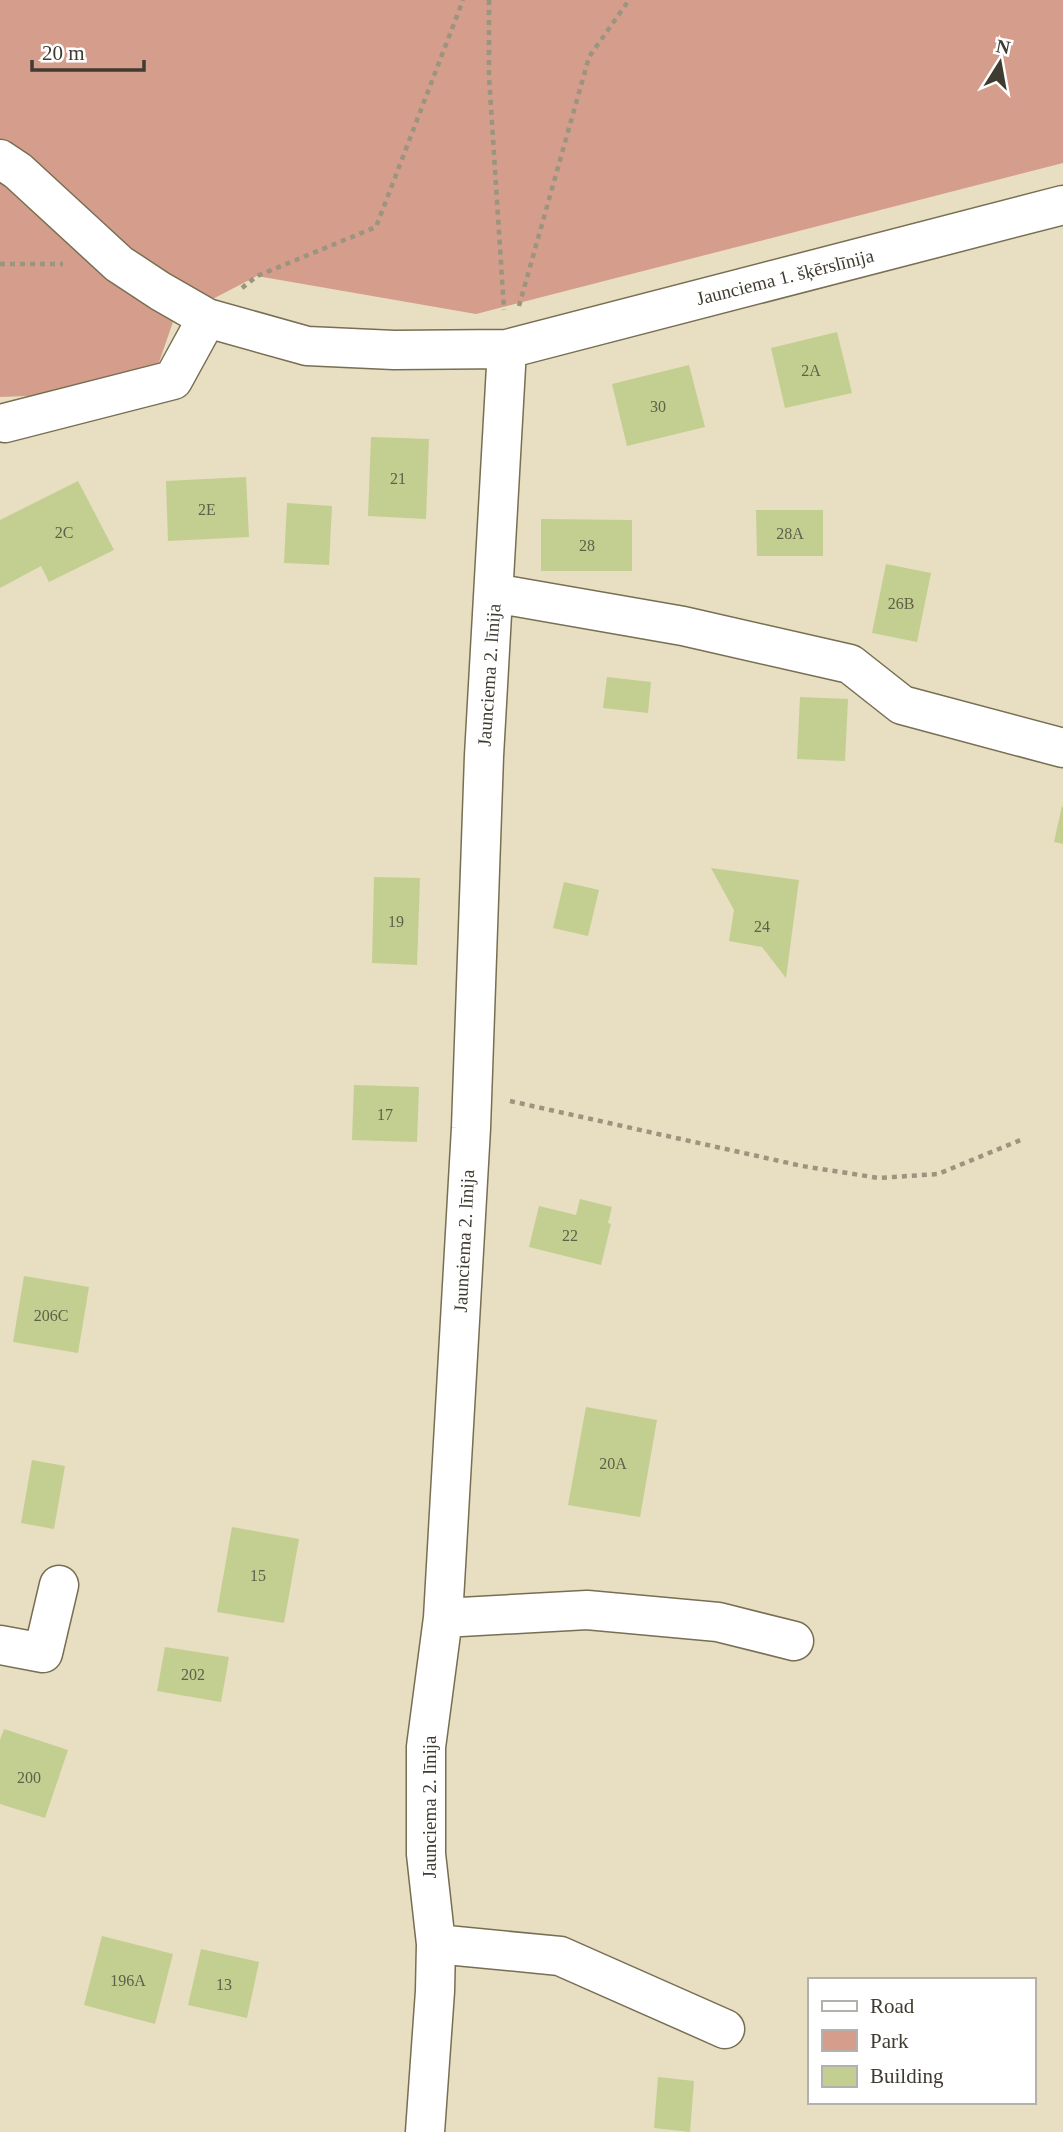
<svg xmlns="http://www.w3.org/2000/svg" width="1063" height="2132" font-family="Georgia,serif">
<style>
.green{fill:#d59d8b}
.building{fill:#c2cf91}
.lines{fill:none;stroke-linecap:round;stroke-linejoin:round}
.minor-casing{stroke:#776e53;stroke-width:41}
.path{stroke:#9b947f;stroke-width:4.5;stroke-dasharray:5 5;stroke-linecap:butt}
.minor{stroke:#fff;stroke-width:38}
.labels{text-anchor:middle;dominant-baseline:central;stroke-width:5;stroke-linejoin:round;paint-order:stroke}
.number-label{font-size:16px;fill:#606048}
.street-label{font-size:19px;fill:#3f3b30;stroke:#fff}
</style>
<rect width="100%" height="100%" fill="#e8dec1"/>
<!-- green -->
<path class="green" d="M0,0H1063V163L476,314L257,276L174,319L156,371L56,395L0,397Z"/>
<!-- building -->
<path class="building" d="M837,332L852,393L785,408L771,348Z
M689,365L705,427L627,446L612,384Z
M371,437L429,439L426,519L368,516Z
M246,477L249,537L168,541L166,481Z
M78,481L114,550L49,582L41,566L0,588V520Z
M287,503L332,506L329,565L284,563Z
M756,510H823V556H757Z
M541,519L632,520V571H541Z
M886,564L931,573L917,642L872,633Z
M607,677L651,682L648,713L603,708Z
M800,697L848,699L845,761L797,759Z
M1062,806L1063,807V844L1054,842Z
M711,868L799,880L786,978L762,947L729,941L734,910Z
M374,877L420,878L417,965L372,963Z
M564,882L599,890L588,936L553,928Z
M354,1085L419,1087L417,1142L352,1140Z
M580,1199L612,1207L608,1223L611,1224L601,1265L529,1247L539,1206L576,1215Z
M24,1276L89,1287L78,1353L13,1342Z
M586,1407L657,1420L640,1517L568,1505Z
M32,1460L65,1466L54,1529L21,1523Z
M232,1527L299,1539L284,1623L217,1612Z
M165,1647L229,1657L221,1702L157,1691Z
M4,1729L68,1750L45,1818L0,1804V1740Z
M102,1936L173,1954L155,2024L84,2005Z
M201,1949L259,1962L247,2018L188,2005Z
M658,2077L694,2081L690,2132L654,2128Z"/>
<g class="lines">
<defs>
<path id="minor" d="M0,159L18,171L119,264L160,291L207,318L307,346L394,350L507,349L1063,205
M5,423L173,380L207,318
M494,593L683,626L850,664L902,705L1063,748
M443,1618L587,1610L718,1622L794,1641
M0,1645L43,1653L59,1585
M436,1944L560,1956L725,2029
M425,2132L435,1991L436,1944L426,1854V1747L443,1618L471,1128L484,756L507,349"/>
</defs>
<!-- minor casing -->
<use href="#minor" class="minor-casing"/>
<!-- path -->
<path class="path" d="M489,0V76L504,310
M0,264H63
M242,288L257,276L376,227L463,0
M519,306L589,57L629,0
M510,1101L802,1166L879,1178L938,1174L1023,1139"/>
<!-- minor -->
<use href="#minor" class="minor"/>
</g>
<g class="labels">
<!-- number labels -->
<g class="number-label">
<text x="811" y="370">2A</text>
<text x="658" y="406">30</text>
<text x="398" y="478">21</text>
<text x="207" y="509">2E</text>
<text x="64" y="532">2C</text>
<text x="790" y="533">28A</text>
<text x="587" y="545">28</text>
<text x="901" y="603">26B</text>
<text x="396" y="921">19</text>
<text x="762" y="926">24</text>
<text x="385" y="1114">17</text>
<text x="570" y="1235">22</text>
<text x="51" y="1315">206C</text>
<text x="613" y="1463">20A</text>
<text x="258" y="1575">15</text>
<text x="193" y="1674">202</text>
<text x="29" y="1777">200</text>
<text x="128" y="1980">196A</text>
<text x="224" y="1984">13</text>
</g>
<!-- street labels -->
<g class="street-label">
<text transform="translate(785 277) rotate(-14)">Jaunciema 1. šķērslīnija</text>
<text transform="translate(489 675) rotate(-86)">Jaunciema 2. līnija</text>
<text transform="translate(464 1241) rotate(-87)">Jaunciema 2. līnija</text>
<text transform="translate(429 1807) rotate(-90)">Jaunciema 2. līnija</text>
</g>
</g>
<!-- legend -->
<rect x="808" y="1978" width="228" height="126" fill="#ffffff" stroke="#b2b1ac" stroke-width="2"/>
<rect x="822" y="2001" width="35" height="10" fill="#ffffff" stroke="#b2b1ac" stroke-width="2"/>
<text x="870" y="2013" font-size="21" fill="#3f3b30">Road</text>
<rect x="822" y="2030" width="35" height="21" fill="#d59d8b" stroke="#b2b1ac" stroke-width="2"/>
<text x="870" y="2048" font-size="21" fill="#3f3b30">Park</text>
<rect x="822" y="2066" width="35" height="21" fill="#c2cf91" stroke="#b2b1ac" stroke-width="2"/>
<text x="870" y="2083" font-size="21" fill="#3f3b30">Building</text>
<!-- north arrow -->
<g transform="translate(1000 63) rotate(11)" stroke="#ffffff" stroke-width="5" paint-order="stroke">
<path d="M0-5L12 26L0 18L-12 26Z" fill="#3f3b30"/>
<text y="-10" font-size="19" font-weight="bold" text-anchor="middle" fill="#3f3b30">N</text>
</g>
<!-- scale -->
<path d="M32 60v10h112v-10" fill="none" stroke="#3f3b30" stroke-width="3.5"/>
<text x="42" y="60" font-size="21" fill="#3f3b30" stroke="#ffffff" stroke-width="5" paint-order="stroke">20 m</text>
</svg>
